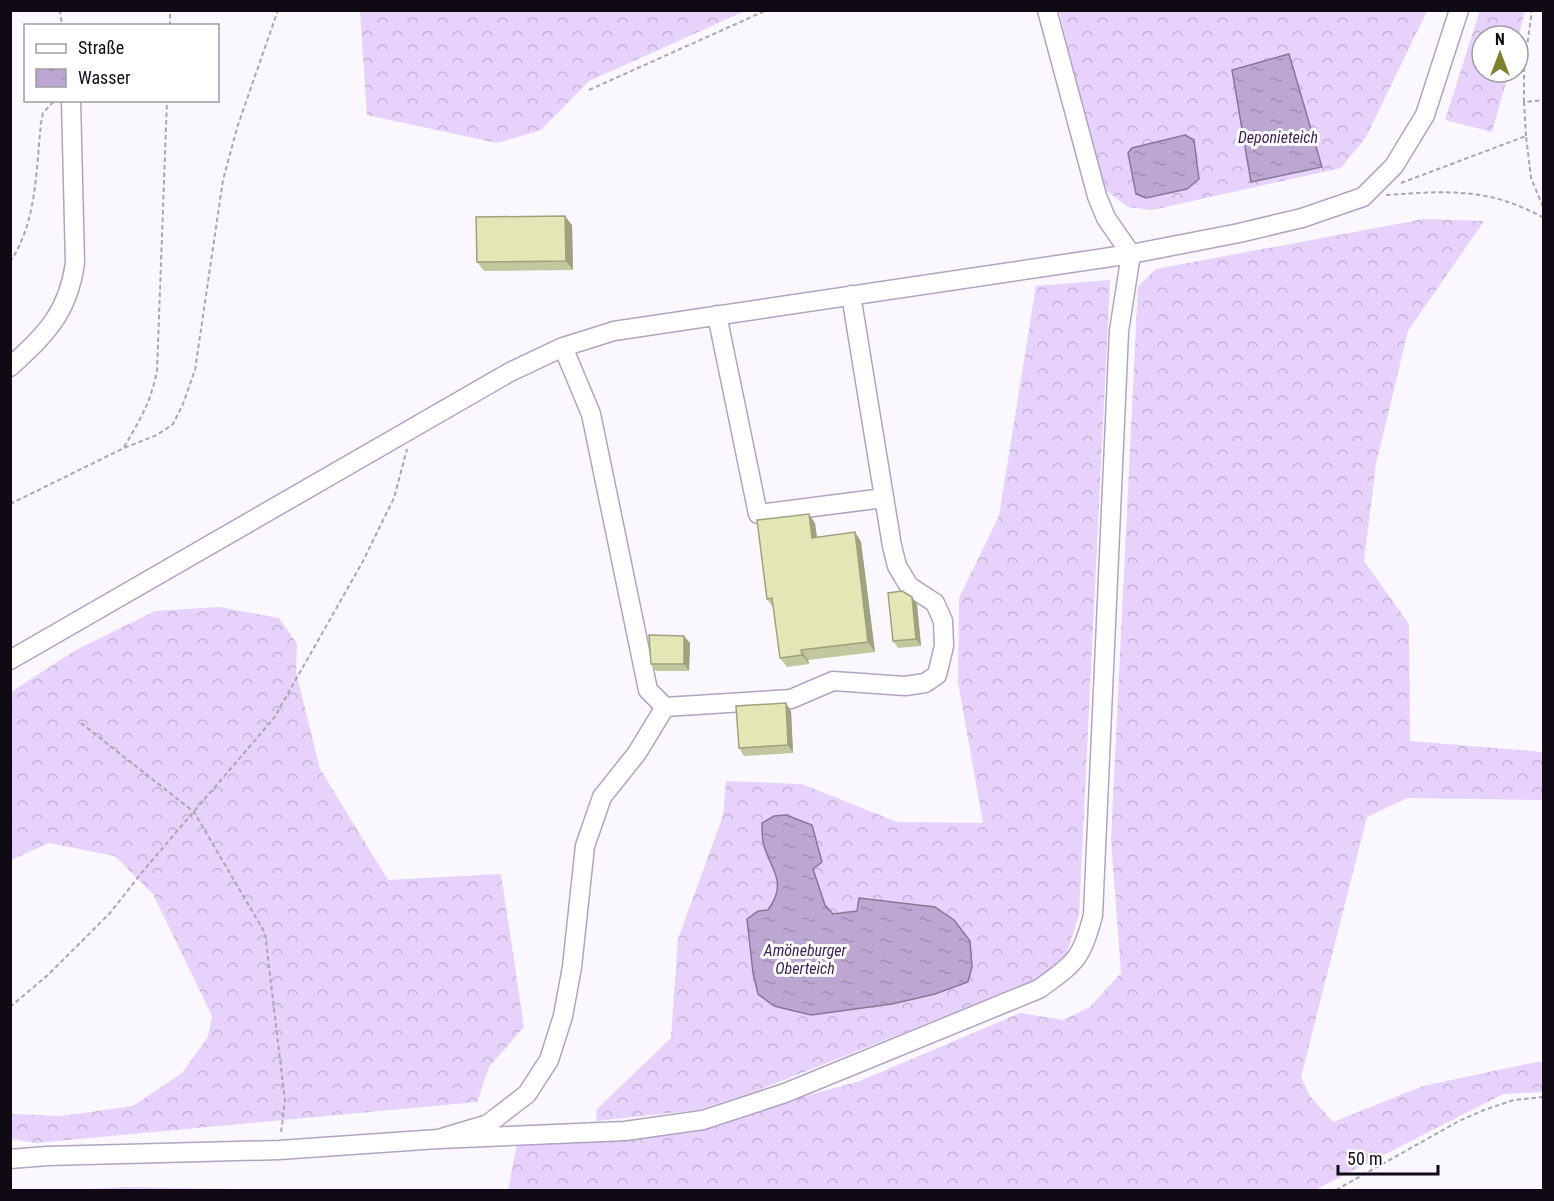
<svg xmlns="http://www.w3.org/2000/svg" width="1554" height="1201" font-family="'Roboto Condensed',sans-serif">
<style>
.forest{fill:url(#forest-crowns);fill-rule:evenodd}
.water{fill:url(#water-ripples);stroke:#877898;stroke-width:1.5}
.lines{fill:none;stroke-linecap:round;stroke-linejoin:round}
.minor-casing{stroke:#b2a3c1;stroke-width:21}
.path{stroke:#aaa6ae;stroke-width:2;stroke-dasharray:4.5 3;stroke-linecap:butt}
.minor{stroke:#fff;stroke-width:18}
.wall{fill:#c3c79d}
.shaded-wall{fill:#9fa27f}
.building{fill:#e3e7b6;stroke:#9fa27f;stroke-width:1.5}
.labels{text-anchor:middle;dominant-baseline:central;stroke-width:6;stroke-linejoin:round;paint-order:stroke}
.water-label{font-size:16px;font-style:italic;fill:#3a1d51;stroke:#fff}
</style>
<defs>
<pattern id="forest-crowns" width="20" height="18" patternUnits="userSpaceOnUse" patternTransform="scale(1.5)"><rect width="20" height="18" fill="#e6d2fb"/><path d="M2 6a3 3 0 1 1 6 0M12 15a3 3 0 1 1 6 0" fill="none" stroke="#c4b3d6"/></pattern>
<pattern id="water-ripples" width="26" height="14" patternUnits="userSpaceOnUse" patternTransform="scale(1.5)"><rect width="26" height="14" fill="#bba7d1"/><path d="M2 4q2-2 4 0t4 0M15 11q2-2 4 0t4 0" fill="none" stroke="#a08eb3"/></pattern>
</defs>
<rect width="100%" height="100%" fill="#fbf7fe"/>
<!-- forest -->
<path class="forest" d="M1480,10L1525,11L1518,38V36H1482V72H1509L1492,132L1445,120Z
M360,11V10L745,11L589,81L541,130L497,143L367,115Z
M1059,11H1427L1366,137L1341,168L1152,210L1128,207L1103,188Z
M1424,219L1484,221L1408,331L1376,464L1364,561L1409,624L1410,741L1543,752V800L1407,798L1367,817L1301,1077L1310,1096L1333,1122L1423,1086L1537,1062H1543V1092L1503,1094L1315,1190H508L517,1144L688,1129L860,1081L1020,1013L1063,1020L1090,1007L1121,973L1111,839L1138,286L1156,269Z
M1110,280L1079,915L1065,959L1039,979L751,1093L698,1110L596,1121L597,1109L671,1038L678,939L723,816L726,781L802,784L897,822L983,823L958,682L959,598L999,516L1036,286ZM763,842L817,849L822,862L813,869L825,905L833,914L857,911L859,899L935,994L891,1004L811,1015L774,1006L758,994L748,933L758,911L768,910L778,896L776,873Z
M219,607L279,618L297,644L296,672L320,769L388,880L501,874L524,1027L489,1067L477,1102L36,1143L11,1139V1114L62,1116L133,1106L182,1073L208,1037L212,1016L153,894L115,856L49,843L11,860V692L76,650L155,611Z
M123,1187L299,1190H68Z"/>
<!-- water -->
<path class="water" d="M1289,54L1322,167L1251,182L1232,70Z
M1185,135L1194,140L1199,179L1187,189L1146,198L1136,194L1128,153L1132,148Z
M786,815L812,825L822,862L813,869L825,905L833,914L857,911L859,898L935,907L954,920L970,941L972,967L968,982L935,994L892,1004L811,1015L774,1006L758,994L753,973L747,919L758,911L768,910C789,880 770,871 763,842C762,836 762,829 762,823L774,816Z"/>
<g class="lines">
<defs>
<path id="minor" d="M717,315L758,514L884,498
M563,347L591,414L648,690L665,707L791,699L833,681L905,686L925,683L937,675L944,646L943,621L935,603L909,586L897,566L892,546L851,295
M10,367C46,334 68,313 75,263L71,100
M10,660L510,372L563,347L614,331L1131,254L1239,233L1302,218L1363,197L1394,166L1425,115L1459,10
M438,1139L625,1131L703,1120L785,1093L1039,989C1075,963 1082,959 1093,915L1119,331L1131,254L1106,218L1097,196L1047,10
M10,1159L47,1156L279,1150L438,1139L488,1124L527,1094L549,1060L563,1016L572,967L585,846L602,797L637,753L665,707"/>
</defs>
<!-- minor casing -->
<use href="#minor" class="minor-casing"/>
<!-- path -->
<path class="path" d="M60,10L62,26
M170,26V10
M589,90L767,10
M1524,102V69L1532,10
M1526,136L1524,102L1544,100
M1401,183L1526,136L1531,178L1544,209
M1386,195C1447,191 1488,187 1544,218
M10,262C37,222 36,170 41,123L43,113L54,101
M124,447C141,418 150,404 157,371L167,100
M10,504L124,448L157,435L173,424L183,404L195,370L223,180L237,128L278,10
M81,723L194,812L265,933L285,1101L281,1133
M10,1007L48,975L110,913L143,871L274,718L362,563L394,498L407,449
M1336,1190L1459,1121L1484,1110L1514,1100L1544,1097"/>
<!-- minor -->
<use href="#minor" class="minor"/>
</g>
<!-- wall -->
<path class="wall" d="M572,225L573,270L484,271L477,262Z
M815,523L817,537L855,532L861,542L875,652L808,660L809,664L787,667L780,658L774,609L767,599Z
M917,604L921,646L898,648L893,641Z
M690,643L689,671H656L651,664Z
M791,711L793,753L744,756L739,748Z"/>
<!-- shaded-wall -->
<path class="shaded-wall" d="M565,216L572,225L573,270L566,261Z
M809,514L815,523L818,547L812,538Z
M855,532L861,542L875,652L868,642Z
M912,597L917,604L921,646L916,639Z
M684,636L690,643L689,671L684,664Z
M801,650L808,660L809,664L802,655Z
M786,703L791,711L793,753L788,745Z"/>
<!-- building -->
<path class="building" d="M565,216L566,261L477,262L476,217Z
M809,514L812,538L855,532L868,642L801,650L802,655L780,658L772,598L767,599L757,520Z
M902,591L912,597L916,639L893,641L888,593Z
M649,635L684,636V664H651Z
M786,703L788,745L739,748L736,706Z"/>
<g class="labels">
<!-- water labels -->
<g class="water-label">
<text x="1278" y="137">Deponieteich</text>
<text x="805" y="950">Amöneburger<tspan x="805" dy="18">Oberteich</tspan></text>
</g>
</g>
<!-- border -->
<rect width="1554" height="1201" fill="none" stroke="#0f0a14" stroke-width="24"/>
<!-- legend -->
<rect x="24" y="24" width="195" height="78" fill="#ffffff" stroke="#9f9da1" stroke-width="1.5"/>
<rect x="36" y="44" width="30" height="9" fill="#ffffff" stroke="#9f9da1" stroke-width="1.5"/>
<text x="78" y="54" font-size="18" fill="#0f0a14">Straße</text>
<rect x="36" y="69" width="30" height="18" fill="url(#water-ripples)" stroke="#9f9da1" stroke-width="1.5"/>
<text x="78" y="84" font-size="18" fill="#0f0a14">Wasser</text>
<!-- north arrow -->
<g transform="translate(1500 54)"><circle r="28" fill="#ffffff" stroke="#9f9da1" stroke-width="1.5"/>
<path d="M0-4.5L10 22L0 15L-10 22Z" fill="#7f822c"/>
<text y="-9" font-size="16" font-weight="bold" text-anchor="middle" fill="#0f0a14">N</text>
</g>
<!-- scale -->
<path d="M1338 1165v9h100v-9" fill="none" stroke="#0f0a14" stroke-width="3"/>
<text x="1347" y="1165" font-size="18" fill="#0f0a14" stroke="#ffffff" stroke-width="4.5" paint-order="stroke">50 m</text>
</svg>
